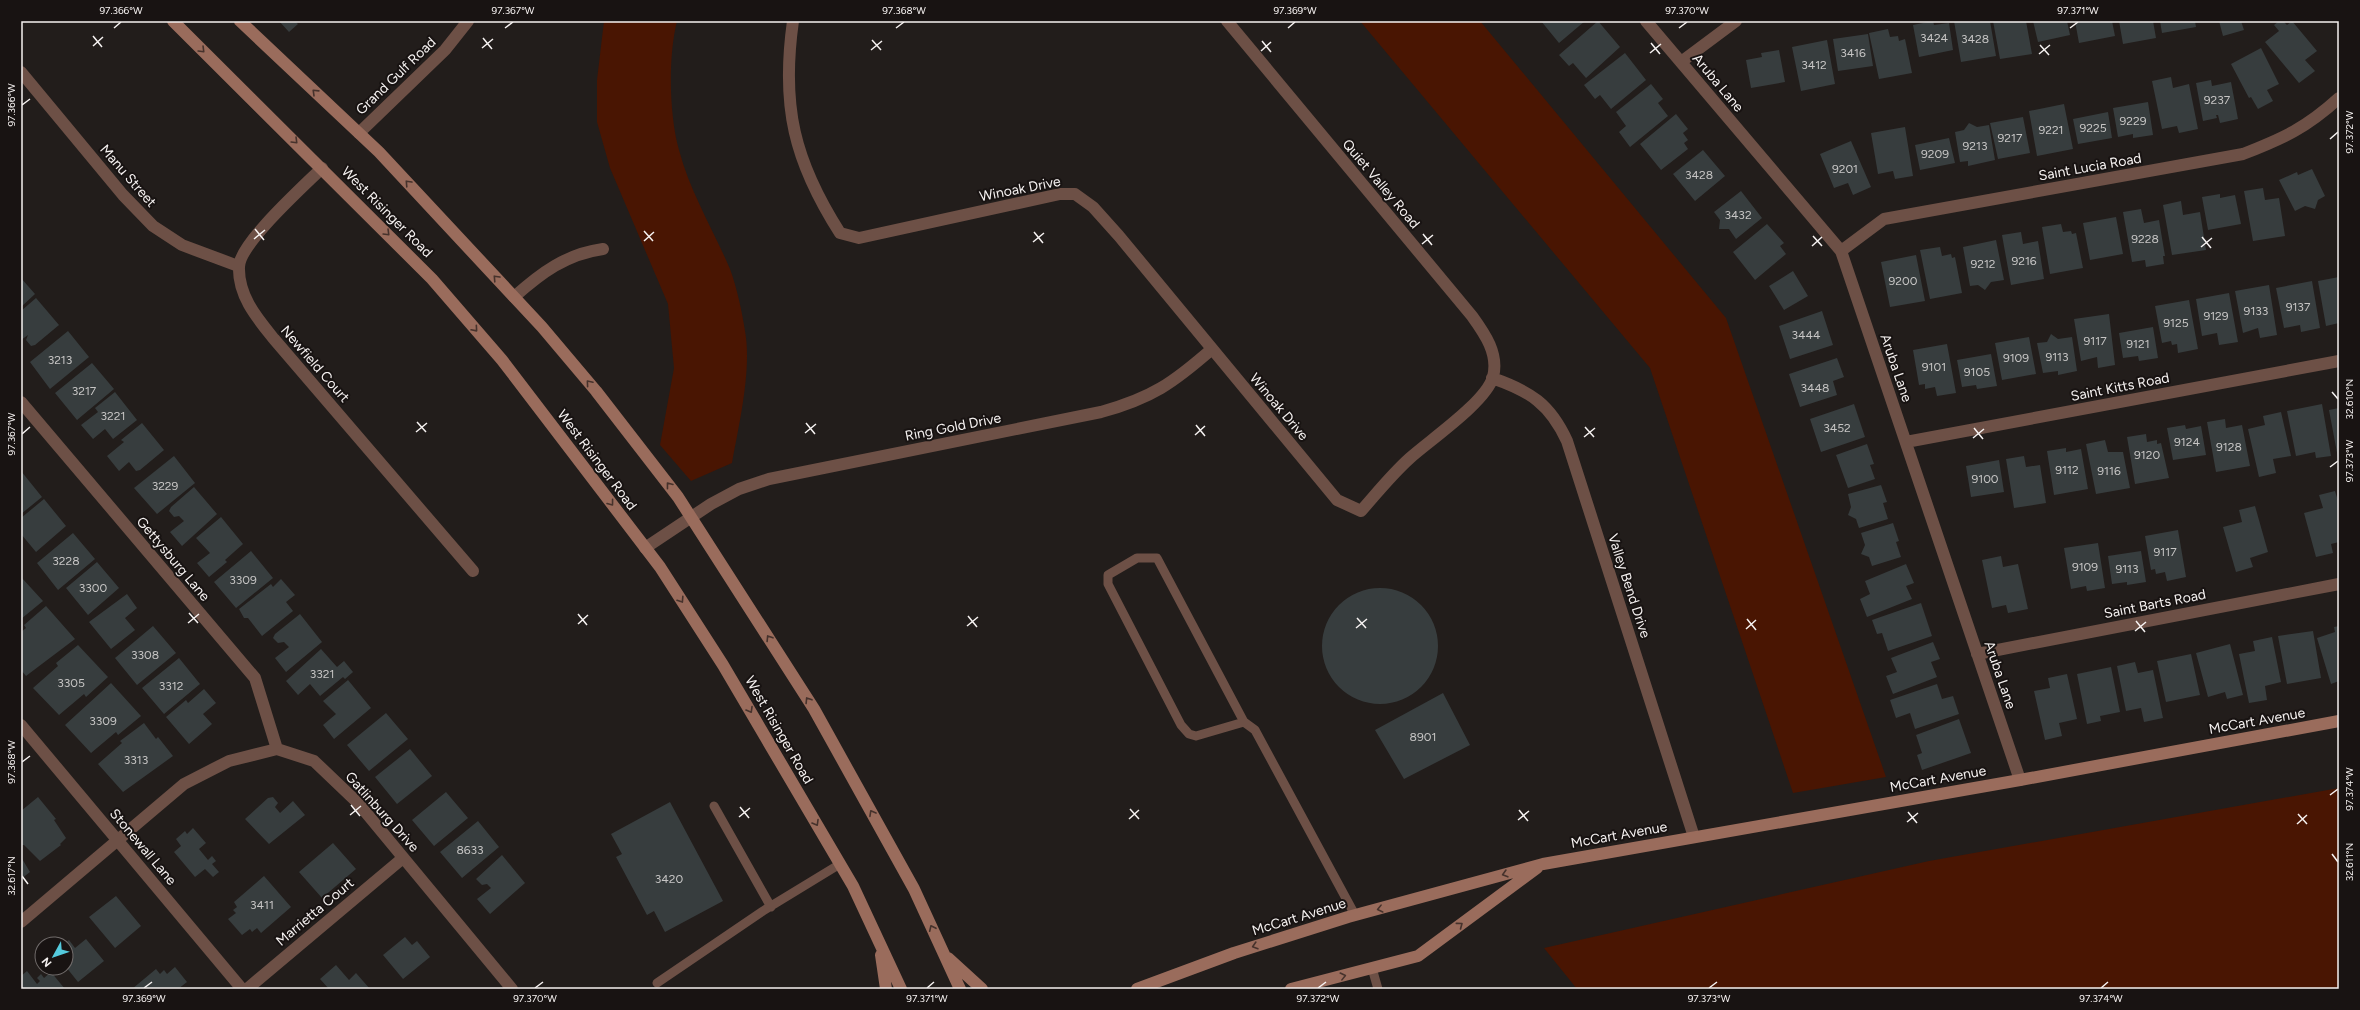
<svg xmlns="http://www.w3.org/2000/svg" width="2360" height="1010" font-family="Figtree,sans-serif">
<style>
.green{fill:#491502}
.building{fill:#373d3e}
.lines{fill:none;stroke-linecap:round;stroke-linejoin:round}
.lane{stroke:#6d5046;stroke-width:9}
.street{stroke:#6d5046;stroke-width:12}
.secondary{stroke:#9a6c5c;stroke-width:12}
.oneway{stroke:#46322c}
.ticks{fill:none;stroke:#f6f2f1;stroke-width:1.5}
.labels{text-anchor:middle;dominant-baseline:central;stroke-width:4;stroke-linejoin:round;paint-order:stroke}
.number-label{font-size:12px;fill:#c6c5c4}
.street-label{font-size:14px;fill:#f6f2f1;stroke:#181312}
.neatline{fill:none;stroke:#f6f2f1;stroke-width:1.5}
.ticks-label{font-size:10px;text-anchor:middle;fill:#f6f2f1}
</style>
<rect width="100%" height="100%" fill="#221d1b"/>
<!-- green -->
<path class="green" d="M604,21H677C668,57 669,114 679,150C690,192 713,229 730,269C737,288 742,312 745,331C752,369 739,424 732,463L691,481L660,445L674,368L668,304L610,168L597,122V80Z
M1360,21H1480L1726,318L1886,777L1793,793L1650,368Z
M2339,788V989H1577L1544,948L1929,861Z"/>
<!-- building -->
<path class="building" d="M279,21H295L298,24L289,32Z
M1541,21H1585L1559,43Z
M1598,21L1620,47L1586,78L1573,63L1569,66L1559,55Z
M1933,21L1934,25L1949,23L1953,50L1919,57L1913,25Z
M1954,21H1990L1996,56L1961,62Z
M1993,21H2026L2032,54L2000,59Z
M2033,21H2067L2070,35L2038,42Z
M2075,21H2112L2115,36L2079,43Z
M2119,21H2153L2156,38L2123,44Z
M2160,21H2195L2196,27L2162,33Z
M2219,21H2241L2244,30L2223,36Z
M2279,21H2283L2287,25L2292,21L2317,51L2305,60L2315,71L2299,83L2265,42L2279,31L2274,25Z
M1888,29L1890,37L1898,36L1899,41L1905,39L1912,73L1879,79L1869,33Z
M1868,34L1873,66L1838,71L1833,39Z
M1827,40L1835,84L1801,91L1792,47Z
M2261,48L2279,84L2267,90L2273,101L2258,109L2251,97L2249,98L2231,64Z
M1779,50L1785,82L1751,88L1746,60L1762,57L1761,53Z
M1625,53L1646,80L1611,109L1600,95L1595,99L1584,85Z
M2171,77L2173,88L2189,84L2198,129L2179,133L2177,126L2162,129L2152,81Z
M2211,80L2212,86L2231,82L2238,119L2220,123L2218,115H2216L2217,118L2203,121L2196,83Z
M1651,84L1663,99L1658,103L1668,116L1630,147L1619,132L1626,126L1616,112Z
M2148,102L2153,135L2133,138V134L2118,137L2113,108Z
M2064,104L2073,149L2037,156L2029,111Z
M2108,112L2112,138L2078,144L2073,119Z
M1676,114L1688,129L1683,133L1688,140L1684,143L1688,149L1661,170L1640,144Z
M2023,117L2030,153L1998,159L1990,123Z
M1969,123L1977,127L1989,125L1995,160L1968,166V161L1960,162L1955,132L1964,130Z
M1905,127L1913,176L1895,179L1893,171L1878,174L1871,133Z
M1949,138L1955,163L1920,170L1915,145Z
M1851,141L1871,187L1853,195L1848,183L1834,188L1820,154Z
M1703,150L1725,176L1695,201L1673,174Z
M2312,169L2325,196L2318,200L2315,209L2305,206L2295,211L2279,180L2297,172L2298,175Z
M2263,188L2265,200L2279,198L2285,236L2253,241L2244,191Z
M1741,191L1762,218L1736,239L1729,229H1719L1720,220L1714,212Z
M2220,194V198L2235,195L2241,224L2208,230L2202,197Z
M2181,201L2183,215L2200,212L2206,250L2172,255L2163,205Z
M2141,209L2144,223L2159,220L2165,256H2163L2164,264L2146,267L2145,260L2132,262L2123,212Z
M2116,217L2123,254L2090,260L2083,223Z
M1767,224L1784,243L1780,246L1786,254L1755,280L1733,252Z
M2061,224L2063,232L2071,231L2072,234L2076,233L2083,268L2050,274L2042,227Z
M2021,232L2023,244L2038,241L2044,279L2011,285L2002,235Z
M1996,240L2004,280L1991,282L1985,290L1978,285L1970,286L1963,247Z
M1940,247L1942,256L1951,254L1952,258L1955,257L1962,293L1930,299L1920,250Z
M1916,255L1925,301L1890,307L1881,262Z
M1793,271L1808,296L1784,310L1769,286Z
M2339,277V323L2326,326L2318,281Z
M21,278L35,294L21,307Z
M2312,281L2320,328L2301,332L2300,325L2284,328L2276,288Z
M2269,285L2277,335L2260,338L2258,328L2243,333L2235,291Z
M2229,293L2238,342L2219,345L2217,333L2202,336L2196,299Z
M36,298L59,325L35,345L31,346L26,340L28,335L21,340V311Z
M2189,300L2198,349L2178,353L2177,344L2172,345L2171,341L2162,343L2155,306Z
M1822,311L1833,345L1790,359L1779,326Z
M2109,314L2115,365L2098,368L2097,357L2081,361L2074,319Z
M2153,327L2158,358L2139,361L2138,356L2123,358L2119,333Z
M68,331L89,357L50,389L30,362Z
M2051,334L2058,339L2072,337L2077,371L2058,375V371L2043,373L2037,343L2047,342Z
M2029,337L2036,374L2002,380L1995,343Z
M1947,344L1956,393L1937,396L1935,387L1925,389V384L1919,385L1913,350Z
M1991,354L1997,386L1977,389L1976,385L1962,387L1957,360Z
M1837,358L1844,377L1833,381L1837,395L1800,407L1789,374Z
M92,363L114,389L77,420L55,393Z
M115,392L137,420L113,439L105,429L93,439L81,425L98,412L95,408Z
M1854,404L1865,437L1821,452L1810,419Z
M2322,404L2331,456L2316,458L2315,452L2296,456L2287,411Z
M2339,408V458H2338L2329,410Z
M2281,412L2291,456L2273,459L2276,473L2259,477L2248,429L2265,425L2263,416Z
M2225,419L2226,428L2242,425L2250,466L2216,472L2207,422Z
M142,423L164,450L140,470L136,471L129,462L119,471L107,456L124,442L121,440Z
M2185,425L2186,429L2201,426L2206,455L2173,460L2167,428Z
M2146,434L2147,442L2157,440V444L2161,443L2169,478L2135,484L2127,437Z
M2105,440L2108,452H2123L2130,488L2096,494L2086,444Z
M1867,444L1874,464L1870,465L1875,479L1848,488L1836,455Z
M2066,448V452L2081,449L2088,489L2054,495L2047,451Z
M174,456L195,483L157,514L134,488Z
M2024,456L2026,467L2040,465L2046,503L2014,508L2006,459Z
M1999,460L2004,492L1971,497L1966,466Z
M21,471L42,497L21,514Z
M1881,485L1887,502L1883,503L1888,519L1859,528L1856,519L1848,515L1851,507L1848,494Z
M194,487L217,514L182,546L170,532L184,521L179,516L174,517L169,511L171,507Z
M2335,491L2339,504V542L2331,544L2333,553L2316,557L2304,513L2323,508L2319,495Z
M44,499L66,526L36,552L21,534V518Z
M2255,506L2268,552L2250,558L2253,567L2236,572L2223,527L2242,522L2239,510Z
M221,517L243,544L225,560L227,562L209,577L197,563L210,553L196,538Z
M1893,523L1899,541L1896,542L1901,557L1872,566L1869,557L1861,554L1865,545L1861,533Z
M2178,530L2186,577L2167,581L2165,572L2156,574L2155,569L2151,570L2145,536Z
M73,533L95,559L58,590L37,563Z
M2098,543L2105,588L2087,591L2086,586L2071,589L2064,548Z
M251,551L273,578L236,608L214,582Z
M2141,551L2146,582L2127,585V582L2112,584L2108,556Z
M2001,556L2003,567L2018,564L2028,609L2008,613L2006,605L1992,608L1982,560Z
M97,562L119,588L88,615L66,588Z
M1906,564L1914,583L1906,586L1912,599L1867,617L1860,599L1870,594L1865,581Z
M21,577L43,601L21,619Z
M281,579L295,595L286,602L293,611L262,636L248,618H244L239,609L271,584L273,587Z
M1322 646a58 58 0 1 1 116 0a58 58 0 1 1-116 0Z
M127,594L137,608L125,618L135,630L111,649L89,622Z
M1921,603L1932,636L1888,651L1882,633L1877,634L1872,620Z
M46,606L75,639L26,676L21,670V632L26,628L24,625Z
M300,614L322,642L286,672L275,658L289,647L284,642L278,643L273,638L275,634Z
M153,626L176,653L137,685L115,658Z
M2339,626V681L2331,684L2317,638L2335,632L2334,627Z
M2313,631L2321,678L2287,684L2278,636Z
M2272,637L2281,682L2265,686L2267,700L2249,703L2239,654L2255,651L2253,641Z
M1933,642L1940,659L1931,662L1937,677L1893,694L1886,676L1897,672L1891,658Z
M2230,644L2243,695L2227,699L2225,692L2208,697L2196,653Z
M78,645L108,677L86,697L84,694L59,715L33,688L58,666L56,663Z
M321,649L337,667L344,661L353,672L345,679L343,677L320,696L310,684L298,695L286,681Z
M2191,654L2200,695L2166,702L2157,661Z
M179,658L200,684L164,714L142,688Z
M2135,662L2138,673L2153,670L2163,718L2144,722L2141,708L2126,711L2117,666Z
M2111,667L2120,712L2100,716L2101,721L2087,724L2077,674Z
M2067,674L2077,719L2059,723L2062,736L2045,740L2034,691L2050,688L2048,678Z
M348,680L371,708L334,739L323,725L336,714L323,701Z
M111,683L141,716L118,735L116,732L91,753L65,725Z
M1937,684L1942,699L1953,696L1959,714L1915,729L1910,713L1896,718L1890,700Z
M204,689L216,703L203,714L212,724L189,744L166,717L186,700L188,703Z
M1443,693L1470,745L1404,779L1375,730Z
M386,713L408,739L369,771L347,745Z
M1959,719L1971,753L1922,770L1917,755L1922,753L1916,735Z
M144,723L156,739L158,737L173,756L123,792L98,764L122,743L120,741Z
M410,749L432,776L397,804L375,777Z
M446,792L468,818L434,846L412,820Z
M38,797L56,819L54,820L66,838L60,844L61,845L40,861L24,845H21V811Z
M273,797L278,803L275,807L280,813L293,801L305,815L269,844L245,819L268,798Z
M670,802L723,901L665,932L654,911L647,915L616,857L622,854L611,834Z
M478,821L499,847L462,878L440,852Z
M193,828L206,843L199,849L208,860L212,856L216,861L212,864L219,872L213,877L205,869L195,877L174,852L181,846L176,839L185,831L187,834Z
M333,843L356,869L322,898L299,872Z
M502,855L525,883L490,914L477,899L491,888L487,884L482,885L476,879Z
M21,857L30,872L21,879Z
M264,876L291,907L261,933L257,928L252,932L250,929L242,935L228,919L236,913L233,910L237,907L234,902Z
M116,896L141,926L115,948L89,917Z
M405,937L412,945L417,941L430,957L403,979L383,955Z
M86,939L104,961L78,982L66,967L64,944L69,940L75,948Z
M336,965L349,980L356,973L370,989H329L320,979Z
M175,967L187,982L178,989H132L156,969L160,974L164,970L167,974Z
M27,971L37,984L40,981L37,978L41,974L44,978L51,972L65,989H21V976Z"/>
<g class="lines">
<!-- lane -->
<path class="lane" d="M1244,722L1157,558H1137L1108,575V584L1181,725L1189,734L1196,736L1244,722L1255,730L1355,915
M714,806L771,907
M1372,968L1378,989
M657,983L763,911L840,864"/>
<!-- street -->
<path class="street" d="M793,21C781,106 794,161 840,233L859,238L1060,194H1075L1093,207L1119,236L1337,500L1361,511C1377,493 1392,474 1410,458C1430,440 1486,402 1493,377C1499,354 1485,334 1472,316L1227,21
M1646,21L1841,251L2020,780
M1681,62L1736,21
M21,72L123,195L153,226L182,245L238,266
M359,133L445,50L468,21
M322,168C304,186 239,244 239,267C238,296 257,318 274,339L473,571
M1841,251L1884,219L2243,154C2284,138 2306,128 2339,98
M514,297C541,273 566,254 603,249
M1492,378C1530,391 1550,404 1567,441L1694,837
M21,402L255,678L277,749
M1906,442L2339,361
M645,548L711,504L739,489L769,479L1101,412C1152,398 1173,383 1212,349
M1977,654L2339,584
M21,725L242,989
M21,922L184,784L229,761L277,749L314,761L358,803L512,989
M247,989L403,858"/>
<!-- secondary -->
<path class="secondary" d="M173,21L432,279L502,360L660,567L723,665L853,886L901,989
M240,21L379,152L542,327L596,391L678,497L814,709L914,889L960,989
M881,955L886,989
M948,958L982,989
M1137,989L1234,953L1348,917L1543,864L2020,780L2339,721
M1291,989L1418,956L1537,868"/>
</g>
<!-- one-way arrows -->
<defs><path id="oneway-chevron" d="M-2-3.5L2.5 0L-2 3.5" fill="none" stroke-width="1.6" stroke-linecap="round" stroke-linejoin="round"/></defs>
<g class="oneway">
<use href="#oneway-chevron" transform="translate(202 50) rotate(45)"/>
<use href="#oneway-chevron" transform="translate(315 92) rotate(-136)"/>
<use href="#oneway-chevron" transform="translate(295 141) rotate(45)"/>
<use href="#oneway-chevron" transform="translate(408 183) rotate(-133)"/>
<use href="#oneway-chevron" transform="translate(387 233) rotate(45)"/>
<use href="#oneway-chevron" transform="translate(496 278) rotate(-133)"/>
<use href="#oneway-chevron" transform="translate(475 329) rotate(49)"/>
<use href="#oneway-chevron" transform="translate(589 383) rotate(-130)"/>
<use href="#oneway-chevron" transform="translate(669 485) rotate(-128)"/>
<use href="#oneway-chevron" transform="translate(611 503) rotate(53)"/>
<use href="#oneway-chevron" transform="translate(681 600) rotate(57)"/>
<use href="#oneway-chevron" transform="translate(769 638) rotate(-122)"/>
<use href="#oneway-chevron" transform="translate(808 700) rotate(-122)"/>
<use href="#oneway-chevron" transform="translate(750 710) rotate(60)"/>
<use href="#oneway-chevron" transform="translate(872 813) rotate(-119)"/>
<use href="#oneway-chevron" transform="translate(816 823) rotate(60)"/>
<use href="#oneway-chevron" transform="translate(1505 874) rotate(164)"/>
<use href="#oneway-chevron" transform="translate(1380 909) rotate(166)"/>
<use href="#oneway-chevron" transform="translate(1460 925) rotate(-37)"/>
<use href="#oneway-chevron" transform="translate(932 928) rotate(-115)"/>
<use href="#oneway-chevron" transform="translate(1255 946) rotate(163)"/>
<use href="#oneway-chevron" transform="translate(1343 976) rotate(-14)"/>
</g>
<!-- ticks -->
<path class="ticks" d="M114,28L121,22M505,28L513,22M896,28L904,22M1288,28L1295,22M1679,28L1687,22M2070,28L2078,22M93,36L102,47M483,38L492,49M872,40L881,50M1262,41L1271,52M1651,43L1660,54M2040,45L2049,55M93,46L103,37M482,48L493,39M871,50L882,41M1261,51L1271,42M1650,53L1661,44M2039,54L2050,45M22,105L30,99M2330,139L2338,132M255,229L264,240M644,231L653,241M1034,232L1043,243M1423,234L1432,245M1813,236L1822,246M2202,237L2211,248M254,239L265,230M644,241L654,232M1033,242L1044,233M1422,244L1433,235M1812,246L1822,237M2201,247L2212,238M2332,392L2338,399M417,422L426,432M806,423L815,434M1196,425L1205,436M1585,427L1594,437M1974,428L1983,439M416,432L427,423M805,433L816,424M22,434L30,427M1195,435L1205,426M1584,437L1595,428M1973,438L1984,429M2330,467L2338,461M189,613L198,623M578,614L587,625M968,616L977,627M1357,618L1366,628M1747,619L1756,630M2136,621L2145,632M188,623L199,614M578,624L588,615M967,626L978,617M1356,628L1367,619M1746,629L1756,620M2135,631L2146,622M22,762L30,756M2330,795L2338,789M351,805L360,816M740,807L749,818M1130,809L1139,819M1519,810L1528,821M1908,812L1917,823M2298,814L2307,824M350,815L361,806M739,817L750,808M1129,819L1139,810M1518,820L1529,811M1907,822L1918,813M2297,824L2307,815M2332,854L2338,862M22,876L28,884M144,988L152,982M535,988L543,982M927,988L934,982M1318,988L1326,982M1709,988L1717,982M2101,988L2108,982"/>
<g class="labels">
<!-- number labels -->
<g class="number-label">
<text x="1934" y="38">3424</text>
<text x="1975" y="39">3428</text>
<text x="1853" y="53">3416</text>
<text x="1814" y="65">3412</text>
<text x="2217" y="100">9237</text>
<text x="2133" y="121">9229</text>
<text x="2093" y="128">9225</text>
<text x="2051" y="130">9221</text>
<text x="2010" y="138">9217</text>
<text x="1975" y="146">9213</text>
<text x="1935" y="154">9209</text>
<text x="1845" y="169">9201</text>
<text x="1699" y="175">3428</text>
<text x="1738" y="215">3432</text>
<text x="2145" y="239">9228</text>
<text x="2024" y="261">9216</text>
<text x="1983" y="264">9212</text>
<text x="1903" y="281">9200</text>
<text x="2298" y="307">9137</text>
<text x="2256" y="311">9133</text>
<text x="2216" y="316">9129</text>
<text x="2176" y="323">9125</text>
<text x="1806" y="335">3444</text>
<text x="2095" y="341">9117</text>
<text x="2138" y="344">9121</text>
<text x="2057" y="357">9113</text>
<text x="2016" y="358">9109</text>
<text x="60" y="360">3213</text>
<text x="1934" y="367">9101</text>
<text x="1977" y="372">9105</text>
<text x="1815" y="388">3448</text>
<text x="84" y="391">3217</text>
<text x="113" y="416">3221</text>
<text x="1837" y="428">3452</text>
<text x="2187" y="442">9124</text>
<text x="2229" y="447">9128</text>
<text x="2147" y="455">9120</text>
<text x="2067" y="470">9112</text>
<text x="2109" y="471">9116</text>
<text x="1985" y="479">9100</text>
<text x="165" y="486">3229</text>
<text x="2165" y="552">9117</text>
<text x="66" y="561">3228</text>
<text x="2085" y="567">9109</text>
<text x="2127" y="569">9113</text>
<text x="243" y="580">3309</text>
<text x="93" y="588">3300</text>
<text x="145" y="655">3308</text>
<text x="322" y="674">3321</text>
<text x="71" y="683">3305</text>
<text x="171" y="686">3312</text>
<text x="103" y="721">3309</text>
<text x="1423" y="737">8901</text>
<text x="136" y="760">3313</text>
<text x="470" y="850">8633</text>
<text x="669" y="879">3420</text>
<text x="262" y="905">3411</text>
</g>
<!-- street labels -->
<g class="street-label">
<text transform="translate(396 76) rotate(-44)">Grand Gulf Road</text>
<text transform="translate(1718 83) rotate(50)">Aruba Lane</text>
<text transform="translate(2090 167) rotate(-10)">Saint Lucia Road</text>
<text transform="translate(128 176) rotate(49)">Manu Street</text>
<text transform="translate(1381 184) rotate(50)">Quiet Valley Road</text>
<text transform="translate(1020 189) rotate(-11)">Winoak Drive</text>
<text transform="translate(387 212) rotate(45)">West Risinger Road</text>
<text transform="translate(315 364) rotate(49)">Newfield Court</text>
<text transform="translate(1896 368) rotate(71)">Aruba Lane</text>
<text transform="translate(2120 387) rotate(-11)">Saint Kitts Road</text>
<text transform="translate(1279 407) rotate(50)">Winoak Drive</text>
<text transform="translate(953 427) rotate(-11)">Ring Gold Drive</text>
<text transform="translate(597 460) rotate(53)">West Risinger Road</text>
<text transform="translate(173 559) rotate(50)">Gettysburg Lane</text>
<text transform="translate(1629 586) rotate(72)">Valley Bend Drive</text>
<text transform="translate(2155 604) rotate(-11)">Saint Barts Road</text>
<text transform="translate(2000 675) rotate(71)">Aruba Lane</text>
<text transform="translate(2257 721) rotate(-10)">McCart Avenue</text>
<text transform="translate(779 730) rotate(60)">West Risinger Road</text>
<text transform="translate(1938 779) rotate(-10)">McCart Avenue</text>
<text transform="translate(382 812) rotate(48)">Gatlinburg Drive</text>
<text transform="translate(1619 835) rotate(-10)">McCart Avenue</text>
<text transform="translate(143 847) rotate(50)">Stonewall Lane</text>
<text transform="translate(315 912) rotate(-40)">Marrietta Court</text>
<text transform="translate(1299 917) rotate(-17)">McCart Avenue</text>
</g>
</g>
<!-- border -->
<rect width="2360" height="1010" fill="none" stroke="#181312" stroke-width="44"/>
<!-- north arrow -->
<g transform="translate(54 956) rotate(230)"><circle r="19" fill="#181312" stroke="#716c6b"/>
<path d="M0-3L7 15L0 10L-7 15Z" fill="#54cadd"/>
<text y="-6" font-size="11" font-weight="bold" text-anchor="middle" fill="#f6f2f1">N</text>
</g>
<rect x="22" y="22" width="2316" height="966" class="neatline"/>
<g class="ticks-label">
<text x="121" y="14">97.366°W</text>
<text x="513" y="14">97.367°W</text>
<text x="904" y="14">97.368°W</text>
<text x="1295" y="14">97.369°W</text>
<text x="1687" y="14">97.370°W</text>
<text x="2078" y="14">97.371°W</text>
<text transform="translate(11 105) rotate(-90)" y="4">97.366°W</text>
<text transform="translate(2349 132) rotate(-90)" y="4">97.372°W</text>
<text transform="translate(2349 399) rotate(-90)" y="4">32.610°N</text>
<text transform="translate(11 434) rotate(-90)" y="4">97.367°W</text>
<text transform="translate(2349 461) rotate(-90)" y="4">97.373°W</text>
<text transform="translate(11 762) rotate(-90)" y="4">97.368°W</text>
<text transform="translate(2349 789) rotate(-90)" y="4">97.374°W</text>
<text transform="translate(2349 862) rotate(-90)" y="4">32.611°N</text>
<text transform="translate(11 876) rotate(-90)" y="4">32.617°N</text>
<text x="144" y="1002">97.369°W</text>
<text x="535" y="1002">97.370°W</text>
<text x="927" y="1002">97.371°W</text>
<text x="1318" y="1002">97.372°W</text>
<text x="1709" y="1002">97.373°W</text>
<text x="2101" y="1002">97.374°W</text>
</g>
</svg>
